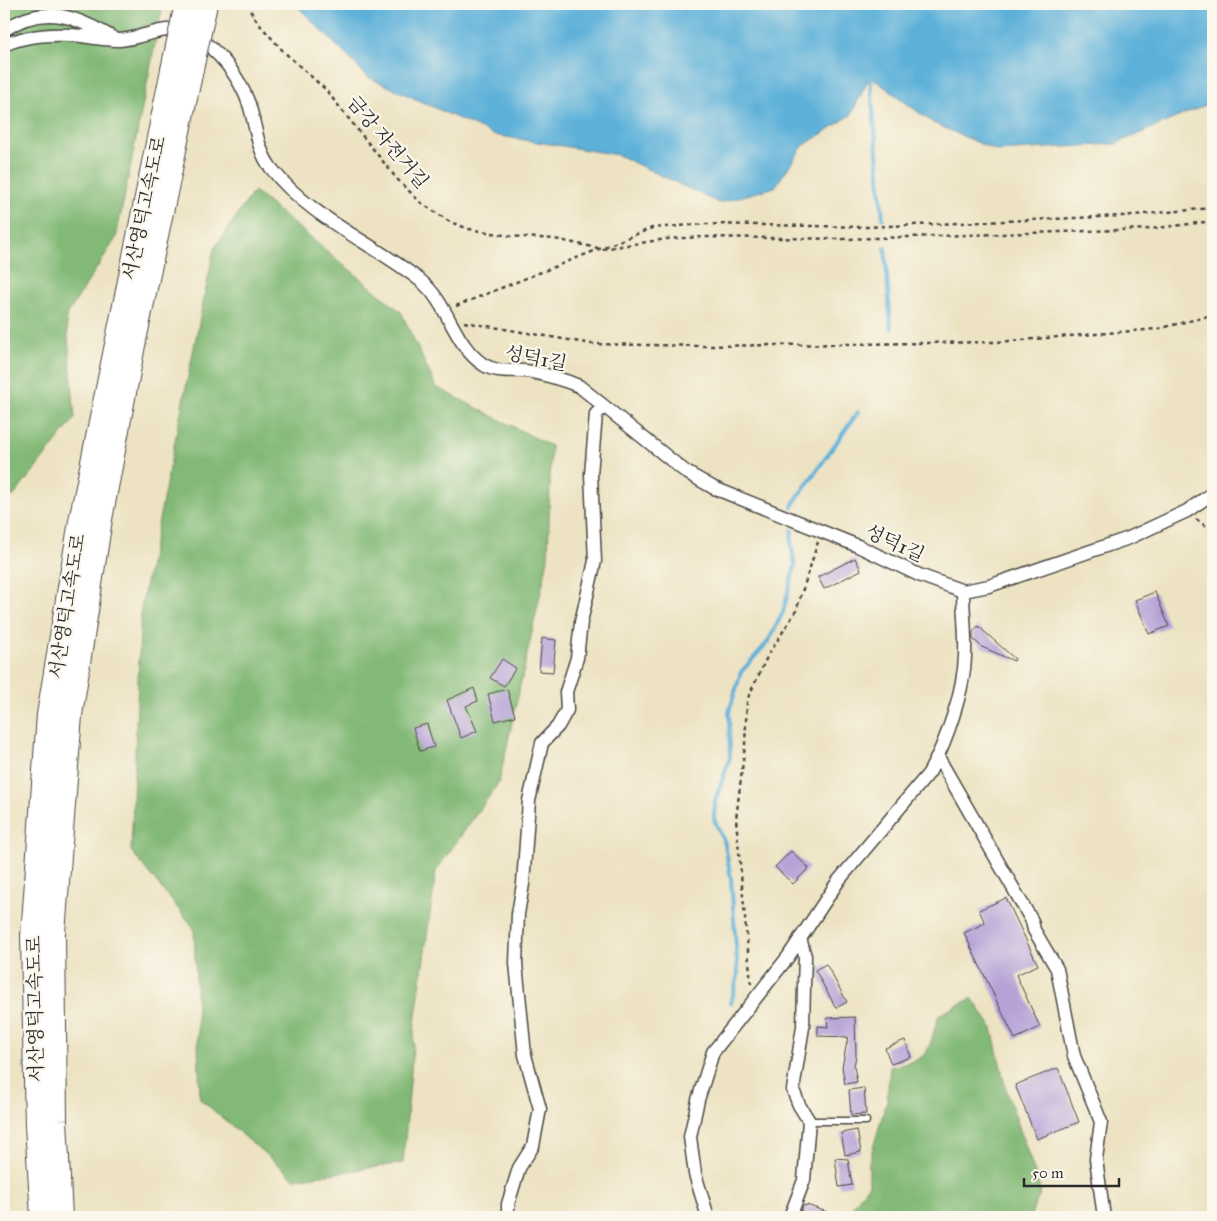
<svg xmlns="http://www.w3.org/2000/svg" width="1217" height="1221" font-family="'IM FELL Great Primer','Noto Serif KR',serif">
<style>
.forest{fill:#82b976;stroke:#567250}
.water{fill:#5db1d9;stroke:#446e82}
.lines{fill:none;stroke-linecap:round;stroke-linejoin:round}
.stream{stroke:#5db1d9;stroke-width:4}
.building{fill:#b6a2d7}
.service-casing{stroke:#484742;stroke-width:9}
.minor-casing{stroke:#484742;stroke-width:15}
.motorway-casing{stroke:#484742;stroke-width:26}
.path{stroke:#484742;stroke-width:2.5;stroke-dasharray:4 4;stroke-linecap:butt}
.service{stroke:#fff;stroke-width:6}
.minor{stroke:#fff;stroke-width:12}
.motorway{stroke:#fff;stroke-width:24}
.motorway-bridge-casing{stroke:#484742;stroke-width:26;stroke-linecap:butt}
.motorway-bridge{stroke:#fff;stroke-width:24}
.labels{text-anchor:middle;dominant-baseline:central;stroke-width:4.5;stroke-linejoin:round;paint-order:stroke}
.street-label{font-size:19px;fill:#2b2b2b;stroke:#fbf7ec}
</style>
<rect width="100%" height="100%" fill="#fbf7ec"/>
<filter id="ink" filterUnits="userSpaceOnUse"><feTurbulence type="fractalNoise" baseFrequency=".02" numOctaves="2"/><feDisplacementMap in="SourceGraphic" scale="10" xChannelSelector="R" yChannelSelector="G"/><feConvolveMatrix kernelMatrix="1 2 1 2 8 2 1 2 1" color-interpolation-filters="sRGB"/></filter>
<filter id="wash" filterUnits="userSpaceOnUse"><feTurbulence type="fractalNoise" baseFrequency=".0096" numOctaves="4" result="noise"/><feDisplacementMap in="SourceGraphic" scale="20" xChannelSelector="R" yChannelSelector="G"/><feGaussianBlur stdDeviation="1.12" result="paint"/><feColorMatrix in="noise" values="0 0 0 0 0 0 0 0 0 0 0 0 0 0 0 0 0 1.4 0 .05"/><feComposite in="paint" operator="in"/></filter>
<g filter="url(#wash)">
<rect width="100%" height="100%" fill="#ede3c3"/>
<!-- forest -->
<path class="forest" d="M4,4H163L116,238L66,316L75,418L13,497L4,488Z
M254,191L401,312L436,387L551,446L548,559L499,782L436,871L415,1023L403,1163L295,1179L200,1099L194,928L131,851L141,608L214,249Z
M972,998L992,1028L1005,1086L1041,1191L1030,1217H845L869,1184V1162L887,1100L890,1067C933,1059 926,1054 939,1015Z"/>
<!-- water -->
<path class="water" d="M295,4H1213V102L1115,144L997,151L933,123L870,76L851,115L803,146L775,187L719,203L618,155L494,135L368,77Z"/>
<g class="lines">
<!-- stream -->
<path class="stream" d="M870,76L883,219
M885,247L891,329
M792,508L793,504L858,412
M731,1003L738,975L731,879L725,844L714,819L715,801L730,757L729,712L741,672L768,642L783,612L795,565L791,544L792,530"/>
</g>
<g id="blocks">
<!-- building -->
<path class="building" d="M855,558L861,570L824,589L818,577Z
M1155,592L1169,626L1149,634L1135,600Z
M978,626L1015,659L1014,661L982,647L973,639V632Z
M542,638L556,640L553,672L539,671Z
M502,659L516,668L504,686L490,678Z
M474,688L478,701L466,706L477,731L461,738L447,700Z
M507,689L515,716L495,721L488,694Z
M427,724L434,747L420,751L413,728Z
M791,851L809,868L793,884L775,867Z
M1006,898L1038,965L1016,975L1040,1027L1015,1039L964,933L985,923L979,910Z
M826,964L847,1002L836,1008L815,970Z
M855,1017L856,1056L854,1066L857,1082L845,1084L842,1067L848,1037L818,1036V1026L828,1027L827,1018Z
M905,1040L911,1057L891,1064L885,1048Z
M1058,1068L1079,1122L1037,1139L1015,1085Z
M864,1088L866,1114L851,1115L849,1090Z
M857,1130L861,1152L845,1155L841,1133Z
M835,1158L848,1159L852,1185L839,1187Z
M807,1205L838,1216L837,1217H799L803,1206Z"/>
</g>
</g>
<g filter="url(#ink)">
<use href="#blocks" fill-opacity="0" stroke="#484742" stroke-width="1"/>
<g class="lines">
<defs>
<path id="service" d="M809,1121H866"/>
<path id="minor" d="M4,30C44,3 76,16 115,39
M4,45C25,35 58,33 82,36C94,38 106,40 119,40C144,39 169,21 193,35C219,50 239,76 249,104C256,126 257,150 271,168C311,219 372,242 421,281C449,304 454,346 484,365C499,374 515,369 532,372C548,375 564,380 579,386L686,472L714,488L858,546L919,575L963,591L989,586L1129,538L1187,511L1213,493
M938,757L1032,921L1034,930L1057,969L1074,1056L1101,1122L1096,1159L1104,1217
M508,1217V1204L519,1168L533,1146L540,1109L525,1055L516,963L518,914L523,884L529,801L542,743L558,726L567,710L566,692L577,658L581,622L595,561L591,474L596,414L604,407
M708,1217L695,1174L690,1137L698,1100L713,1052L788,957L839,880L929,773C946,743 964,691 965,656C966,635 963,613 963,591
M790,1217L804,1180L809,1121L799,1105L793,1090L803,1027L804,986L805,956L800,938"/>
<path id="motorway" d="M43,1217L37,1126L33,936L49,715L81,521L173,70
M60,1217L55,1120L53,933L70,715L100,519L133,345L190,74"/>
</defs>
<!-- service casing -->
<use href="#service" class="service-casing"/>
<!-- minor casing -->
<use href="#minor" class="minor-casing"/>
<!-- motorway casing -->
<use href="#motorway" class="motorway-casing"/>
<!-- path -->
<path class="path" d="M246,4L259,24L284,52L325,89L397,179L420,202L450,222L469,229L510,236L555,239L602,249L666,239L702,237L846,239L1150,229L1213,221
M456,306L652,228L706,224L866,227L1122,216L1213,208
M464,322L592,344L705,346L997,342L1157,329L1213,315
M1196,519L1213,531
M751,984L736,819L745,745L747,700L767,657L796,611L818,542"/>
<!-- service -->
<use href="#service" class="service"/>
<!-- minor -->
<use href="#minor" class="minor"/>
<!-- motorway -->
<use href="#motorway" class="motorway"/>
<defs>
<path id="motorway-bridge" d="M173,70L187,4
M190,74L205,4"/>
</defs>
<!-- motorway-bridge casing -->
<use href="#motorway-bridge" class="motorway-bridge-casing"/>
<!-- motorway-bridge -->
<use href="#motorway-bridge" class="motorway-bridge"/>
</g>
</g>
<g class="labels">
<!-- street labels -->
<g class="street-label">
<text transform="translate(388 142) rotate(50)">금강 자전거길</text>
<text transform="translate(144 208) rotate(-78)">서산영덕고속도로</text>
<text transform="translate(536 358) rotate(11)">성덕1길</text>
<text transform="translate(895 543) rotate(25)">성덕1길</text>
<text transform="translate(67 606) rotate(-81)">서산영덕고속도로</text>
<text transform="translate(35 1009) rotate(-91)">서산영덕고속도로</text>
</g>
</g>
<!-- margin -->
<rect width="1217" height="1221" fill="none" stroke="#fbf7ec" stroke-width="20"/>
<!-- scale -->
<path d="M1024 1178v8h95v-8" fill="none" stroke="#2b2b2b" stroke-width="2.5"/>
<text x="1032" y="1178" font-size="15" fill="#2b2b2b" stroke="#fbf7ec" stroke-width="4" paint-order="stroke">50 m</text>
</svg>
